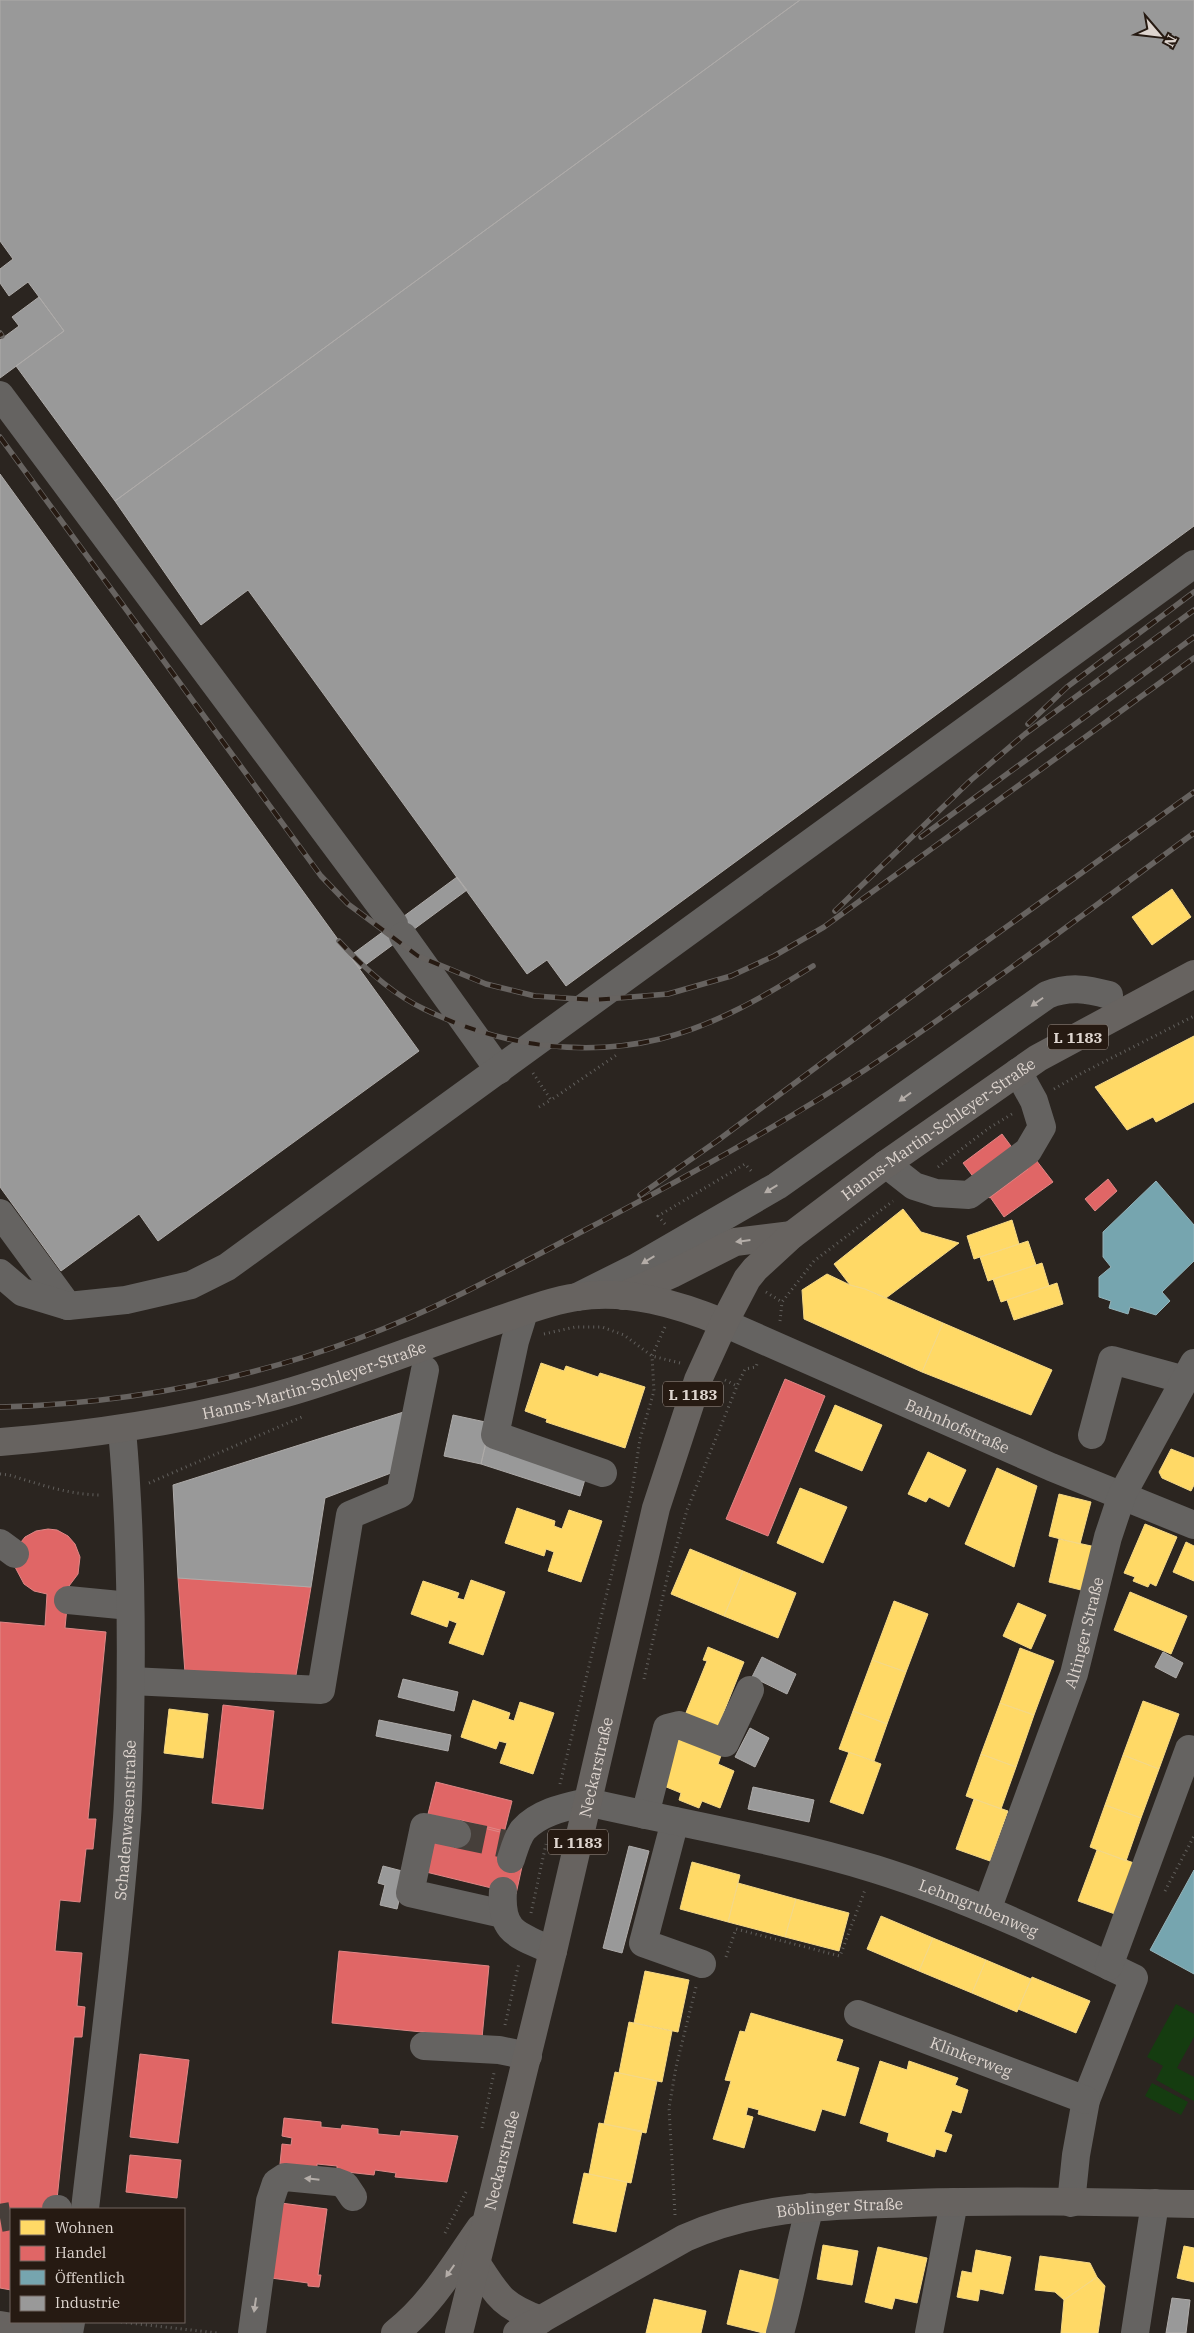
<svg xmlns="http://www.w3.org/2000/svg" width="1194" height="2333" font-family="'IBM Plex Serif',serif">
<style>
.pitch{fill:#153c10}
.homes{fill:#ffd966;stroke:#f5d886}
.shops{fill:#e06666;stroke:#df8786}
.public{fill:#76a5af;stroke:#95b3b9}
.industry{fill:#999;stroke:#aeaba9}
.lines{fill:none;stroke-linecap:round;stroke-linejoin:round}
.minor-tunnel{stroke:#463f3a;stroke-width:28;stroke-dasharray:28 14;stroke-linecap:butt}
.path{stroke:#62605d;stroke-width:3;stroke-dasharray:1 4;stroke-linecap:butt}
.minor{stroke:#656361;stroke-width:28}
.major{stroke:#676360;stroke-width:28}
.rail-casing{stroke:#676360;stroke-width:5.5}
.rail{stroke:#261a12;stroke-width:4;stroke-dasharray:11;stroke-linecap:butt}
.oneway{fill:#b4ada8}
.labels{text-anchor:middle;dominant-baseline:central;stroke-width:5;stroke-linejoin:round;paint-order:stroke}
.shield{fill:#261a12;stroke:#a79d96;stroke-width:1}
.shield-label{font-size:15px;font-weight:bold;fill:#ded5cf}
.street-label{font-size:16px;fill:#ded5cf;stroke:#261a12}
</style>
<rect width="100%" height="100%" fill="#2b2520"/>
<!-- pitch -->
<path class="pitch" d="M1176,2004L1194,2014V2037L1177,2068L1194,2077V2101L1156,2080L1163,2066L1147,2057Z
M1152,2083L1188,2102L1181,2115L1145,2096Z"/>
<!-- homes -->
<path class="homes" d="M1172,889L1191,917L1152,945L1132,917Z
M1194,1036V1102L1156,1122L1153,1117L1127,1130L1095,1087Z
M903,1209L921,1232L959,1243L886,1298L865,1289L850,1285L834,1264Z
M1012,1220L1019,1244L974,1259L967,1236Z
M1028,1241L1036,1265L988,1281L980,1257Z
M1042,1263L1049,1286L1001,1302L993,1279Z
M827,1274L850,1285L865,1289L943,1323L922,1372L804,1319L802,1290Z
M1057,1283L1063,1304L1014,1320L1007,1300Z
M943,1323L1052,1370L1031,1415L922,1372Z
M541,1363L564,1371L566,1366L598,1377L600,1373L645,1387L625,1448L546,1422L547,1419L525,1411Z
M835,1405L882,1425L862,1471L815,1451Z
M1171,1449L1194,1458V1485L1191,1491L1162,1478L1159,1472Z
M928,1452L966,1470L949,1507L929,1497L926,1502L908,1494Z
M997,1468L1037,1486L1014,1567L965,1544Z
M800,1488L847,1507L823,1563L777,1543Z
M1059,1494L1091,1502L1080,1544L1049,1536Z
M517,1508L555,1521L554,1526L562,1529L569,1510L602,1521L581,1582L548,1571L554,1552L546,1549L544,1556L505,1543Z
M1145,1524L1177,1537L1156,1586L1150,1583L1148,1587L1133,1581L1135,1577L1124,1573Z
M1059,1539L1096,1547L1085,1591L1049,1582Z
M1186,1542L1194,1546V1581L1173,1572Z
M690,1549L743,1571L724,1616L671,1594Z
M743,1571L796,1593L778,1638L724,1616Z
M471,1580L505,1592L483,1655L449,1643L457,1623L449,1620L447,1627L411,1614L423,1581L459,1593L457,1598L464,1600Z
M1130,1592L1187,1616L1171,1654L1114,1630Z
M894,1601L928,1614L906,1672L872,1660Z
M1018,1603L1046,1615L1031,1649L1003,1636Z
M708,1647L744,1662L715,1734L683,1720L707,1661L703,1660Z
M1020,1648L1054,1661L1034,1715L1000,1703Z
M872,1660L906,1672L887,1724L853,1711Z
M473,1700L510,1713L508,1719L514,1721L520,1702L554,1713L533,1774L500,1763L507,1743L499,1741L496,1749L461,1737Z
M1143,1701L1179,1714L1159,1769L1123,1755Z
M1000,1703L1034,1715L1016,1767L981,1754Z
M169,1709L208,1714L203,1758L164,1753Z
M853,1711L887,1724L874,1761L839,1749Z
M679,1733L723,1750L718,1764L734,1771L720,1808L702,1801L699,1808L679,1800L681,1793L659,1784Z
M849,1752L881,1764L863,1814L830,1802Z
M981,1754L1016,1767L1001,1809L966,1796Z
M1123,1755L1159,1769L1141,1818L1105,1805Z
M974,1799L1008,1811L990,1861L956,1849Z
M1105,1805L1141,1818L1126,1861L1090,1847Z
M1097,1850L1134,1863L1115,1914L1078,1901Z
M692,1862L740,1875L728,1922L680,1909Z
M738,1883L796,1899L785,1937L728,1922Z
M796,1899L849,1913L839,1951L785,1937Z
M881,1916L933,1938L919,1971L867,1949Z
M933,1938L986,1960L972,1993L919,1971Z
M986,1960L1031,1979L1017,2012L972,1993Z
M645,1971L689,1980L678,2032L634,2023Z
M1032,1977L1090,2001L1076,2033L1018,2009Z
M751,2013L843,2040L836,2061L859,2068L845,2116L822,2109L815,2131L758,2114L759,2110L748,2107L746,2115L753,2117L744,2148L713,2139L731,2081L725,2080L740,2031L745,2032Z
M629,2022L672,2031L662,2082L619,2073Z
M880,2061L907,2070L909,2061L958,2078L955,2085L968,2090L961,2113L952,2110L944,2132L952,2135L946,2152L936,2149L934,2157L887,2141L889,2133L860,2123Z
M615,2072L657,2081L646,2133L604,2124Z
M599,2123L642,2131L631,2183L589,2174Z
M584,2173L627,2182L616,2232L573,2223Z
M823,2245L858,2251L852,2285L817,2279Z
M1184,2246L1194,2248V2282L1177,2278Z
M878,2247L927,2258L917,2303L895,2298L892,2309L865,2302Z
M976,2250L1011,2257L1003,2294L980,2289L978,2301L957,2297L962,2271L972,2273Z
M1040,2256L1090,2263L1097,2277L1064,2300L1055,2292L1035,2290Z
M740,2270L788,2282L776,2333H763L727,2324Z
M1097,2277L1105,2286L1098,2333H1061L1064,2300Z
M654,2299L706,2311L701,2333H646Z"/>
<!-- shops -->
<path class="shops" d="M1002,1134L1028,1169L989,1198L963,1163Z
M1036,1160L1053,1182L1004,1217L988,1194Z
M1108,1179L1117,1191L1095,1211L1085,1199Z
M785,1379L825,1396L768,1536L726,1519Z
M48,1529L57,1530L68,1536L75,1544L80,1557L78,1574L69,1586L65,1628L106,1632L88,1819H96L93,1849H86L80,1902L60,1900L55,1951L82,1953L77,2006L85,2007L82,2037H74L56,2209H11V2290L0,2288V1622L45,1626L47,1594L34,1591L24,1584L15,1567L21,1542L25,1537L36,1531Z
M178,1578L311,1587L295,1681L185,1673Z
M223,1705L274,1711L263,1809L212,1803Z
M436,1782L512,1801L504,1833L428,1814Z
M460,1820L508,1832L523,1862L516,1894L426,1872L434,1842L454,1846Z
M339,1951L489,1966L482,2038L332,2023Z
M140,2054L189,2060L178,2143L130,2137Z
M284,2118L321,2122V2127L341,2129L342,2125L378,2129V2134L400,2136L401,2131L458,2136L447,2182L395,2177L396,2173L375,2170L374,2175L337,2171V2166L317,2164V2169L280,2164L282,2144L291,2145L292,2138L282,2136Z
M130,2155L181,2160L177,2198L126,2192Z
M281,2203L327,2209L318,2275H321L319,2287L308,2286V2283L271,2278Z"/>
<!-- public -->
<path class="public" d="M1156,1181L1194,1225V1261L1162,1292L1170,1301L1156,1315L1130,1307L1128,1314L1109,1308L1111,1301L1099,1297V1277L1111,1267L1103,1257V1232Z
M1194,1870V1974L1150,1950Z"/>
<!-- industry -->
<path class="industry" d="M0,0H800L115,501L16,366L64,331L28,282L9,296L0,283V269L13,259L0,241Z
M800,0H1194V526L566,986L547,960L527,974L248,590L201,625L115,501Z
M39,297L64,331L0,378V340L19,326L12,317Z
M0,474L419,1051L158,1241L139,1214L61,1271L0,1187Z
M457,877L467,890L360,969L350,956Z
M413,1409L399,1470L325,1498L311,1587L178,1578L173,1485Z
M453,1415L490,1423L481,1464L444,1456Z
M486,1443L586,1476L580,1496L481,1464Z
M1163,1652L1183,1663L1176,1678L1155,1667Z
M762,1657L796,1674L787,1694L752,1677Z
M403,1679L458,1692L454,1711L398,1697Z
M379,1720L451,1735L448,1751L376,1736Z
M750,1728L769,1738L755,1767L735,1757Z
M753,1787L814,1800L809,1822L748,1809Z
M629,1846L649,1851L622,1953L603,1948Z
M383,1866L406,1872L397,1909L380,1905L385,1885L378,1883Z
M1172,2298L1190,2300L1186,2333H1166Z"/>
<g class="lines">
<!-- minor-tunnel -->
<path class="minor-tunnel" d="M457,1834L505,1844
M0,2218L11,2216"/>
<!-- path -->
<path class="path" d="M533,1073L551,1100L618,1054
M1054,1089L1082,1073L1194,1016
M539,1107L551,1100
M938,1167L989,1128L1012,1114
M665,1224L658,1216L745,1164L753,1173
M766,1292L782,1302
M780,1321L782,1302L814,1261L893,1201
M544,1334L575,1327H602L624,1335L652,1356L680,1363
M725,1380L737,1386
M0,1474L9,1475C39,1484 69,1495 102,1495
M149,1483L304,1416
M644,1679L668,1574L687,1510L737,1386L745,1369L756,1367L757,1364
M560,1784L632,1491L640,1439L654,1391L652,1356L665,1327
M1165,1891L1194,1836
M531,1913L546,1844
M726,1957L736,1929L840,1956L865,1890
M505,2025L519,1963
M482,2128L494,2073
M675,2215L669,2108L676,2067L696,1987
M445,2233L466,2192
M121,2322L217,2333"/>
<!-- minor -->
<g class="minor">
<path d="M0,395L394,924"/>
<path d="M403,936L499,1070"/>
<path d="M886,1164L914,1186L936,1193L969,1195L1028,1151L1042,1127L1034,1101L1018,1072"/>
<path d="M0,1213L68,1306"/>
<path d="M0,1273L22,1292L68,1306L126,1300L191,1285L227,1267L1194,564"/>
<path d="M577,1297L635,1268L777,1186L1047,995C1069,986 1087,989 1109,995"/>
<path d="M524,1312L515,1341L495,1435L603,1473"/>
<path id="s1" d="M724,1323L1051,1467L1194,1525"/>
<path d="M1092,1435L1112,1360L1185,1380"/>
<path d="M0,1543L15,1554"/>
<path d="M68,1600L130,1606"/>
<path d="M131,1681L321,1690L350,1515L400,1494L425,1370"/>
<path d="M645,1815L667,1728L679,1725L725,1743L750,1690"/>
<path d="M675,1821L643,1943L702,1964"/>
<path d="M457,1834L424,1827L410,1893L503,1914"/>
<path id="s2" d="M511,1859C514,1850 517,1838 523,1830C539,1812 565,1807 587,1802C683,1824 781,1840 875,1869C965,1897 1050,1937 1134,1978L1086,2100L1076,2155L1071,2203"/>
<path d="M503,1891C500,1934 519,1935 553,1951"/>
<path id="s3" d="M987,1910L1074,1674L1108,1537L1122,1495L1194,1363"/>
<path d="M1109,1966L1189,1749"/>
<path id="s4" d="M858,2014L1086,2100"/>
<path d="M424,2046L499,2050L528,2056"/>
<path d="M56,2209H58"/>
<path id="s5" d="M85,2209C100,2079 117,1949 127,1818C129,1789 129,1758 130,1728C132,1629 131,1529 122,1430"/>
<path d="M69,2333L71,2322"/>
<path d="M252,2333L270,2201L276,2183L285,2177L337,2182L345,2185L353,2197"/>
<path d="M780,2333C792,2291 798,2249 810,2207"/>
<path d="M929,2333L954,2202"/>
<path d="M1135,2333L1155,2203"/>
</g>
<!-- major -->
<g class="major">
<path d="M623,1296L672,1274L735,1242L792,1235"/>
<path id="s6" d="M0,1442C100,1434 197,1419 293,1391C361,1371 427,1344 493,1322C520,1313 549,1301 577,1297C627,1289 678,1304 724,1323"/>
<path d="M477,2264C498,2297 503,2306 541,2320"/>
<path d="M0,2325L49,2333"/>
<path d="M395,2333C431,2305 454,2265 480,2228"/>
<path id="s7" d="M459,2333L553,1951L656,1508L698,1380L724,1323L747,1279L755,1269L792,1235L886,1164L1038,1058L1194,974"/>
<path id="s8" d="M517,2333L685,2238C762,2204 831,2206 913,2203C1006,2200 1100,2202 1194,2204"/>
</g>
<defs>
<path id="rail" d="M0,333L2,336
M0,437L321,876L348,904L418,956L486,984L535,996L594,1000L668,994L731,976L774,956L824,927L1194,658
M1028,724L1067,687L1194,592
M921,837L1194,637
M835,911L971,780L1025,734L1194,610
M339,941C363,967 392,994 424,1009C497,1045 581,1058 660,1039C716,1025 765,996 813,966
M640,1195L717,1141L959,961L1194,792
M0,1407C122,1404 243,1381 357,1339C435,1310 509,1270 583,1231C679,1181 774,1129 865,1070C977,995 1085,913 1194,833"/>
</defs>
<!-- rail casing -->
<use href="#rail" class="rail-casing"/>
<!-- rail -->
<use href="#rail" class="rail"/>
</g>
<!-- one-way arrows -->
<defs><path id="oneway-solid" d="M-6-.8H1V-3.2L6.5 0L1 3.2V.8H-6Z" transform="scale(1.25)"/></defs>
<g class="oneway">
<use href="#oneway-solid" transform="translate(1037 1002) rotate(145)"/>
<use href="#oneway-solid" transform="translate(905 1097) rotate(144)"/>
<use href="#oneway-solid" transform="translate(771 1189) rotate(149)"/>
<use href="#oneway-solid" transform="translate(743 1241) rotate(173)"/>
<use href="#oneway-solid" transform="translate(648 1260) rotate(149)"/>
<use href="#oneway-solid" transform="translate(312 2179) rotate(-174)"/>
<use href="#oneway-solid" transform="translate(450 2271) rotate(125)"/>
<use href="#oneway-solid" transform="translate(255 2305) rotate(98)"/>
</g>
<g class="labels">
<!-- shield labels -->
<g class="shield">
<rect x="1048" y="1024.5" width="60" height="25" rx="4"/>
<rect x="663" y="1381.5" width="60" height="25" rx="4"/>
<rect x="548" y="1829.5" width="60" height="25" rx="4"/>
</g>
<g class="shield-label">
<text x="1078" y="1037">L 1183</text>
<text x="693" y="1394">L 1183</text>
<text x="578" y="1842">L 1183</text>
</g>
<!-- street labels -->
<g class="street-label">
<text stroke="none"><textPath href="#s7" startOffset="1339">Hanns-Martin-Schleyer-Straße</textPath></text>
<text stroke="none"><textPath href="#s6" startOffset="321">Hanns-Martin-Schleyer-Straße</textPath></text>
<text stroke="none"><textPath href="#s1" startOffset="255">Bahnhofstraße</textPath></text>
<text stroke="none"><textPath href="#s3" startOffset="294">Altinger Straße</textPath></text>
<text stroke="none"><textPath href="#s7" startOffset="582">Neckarstraße</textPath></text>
<text stroke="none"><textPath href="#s5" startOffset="391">Schadenwasenstraße</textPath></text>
<text stroke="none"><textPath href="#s2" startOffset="509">Lehmgrubenweg</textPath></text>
<text stroke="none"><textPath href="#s4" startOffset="121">Klinkerweg</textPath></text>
<text stroke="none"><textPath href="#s7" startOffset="178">Neckarstraße</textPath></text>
<text stroke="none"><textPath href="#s8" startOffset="352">Böblinger Straße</textPath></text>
</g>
</g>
<!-- legend -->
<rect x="10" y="2208" width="175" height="115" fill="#261a12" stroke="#70655e"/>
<rect x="20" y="2220" width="25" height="15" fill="#ffd966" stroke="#70655e"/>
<text x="55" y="2233" font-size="15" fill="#ded5cf">Wohnen</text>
<rect x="20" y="2246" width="25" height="15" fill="#e06666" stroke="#70655e"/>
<text x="55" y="2258" font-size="15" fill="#ded5cf">Handel</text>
<rect x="20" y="2270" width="25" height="15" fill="#76a5af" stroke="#70655e"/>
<text x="55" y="2283" font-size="15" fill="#ded5cf">Öffentlich</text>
<rect x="20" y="2296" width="25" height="15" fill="#999999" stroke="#70655e"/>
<text x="55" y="2308" font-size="15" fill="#ded5cf">Industrie</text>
<!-- north arrow -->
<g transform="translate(1159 35) rotate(118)" stroke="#261a12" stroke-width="4" paint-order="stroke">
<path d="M0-4L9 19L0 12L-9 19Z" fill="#ded5cf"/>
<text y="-8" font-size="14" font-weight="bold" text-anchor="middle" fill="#ded5cf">N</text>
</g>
</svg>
